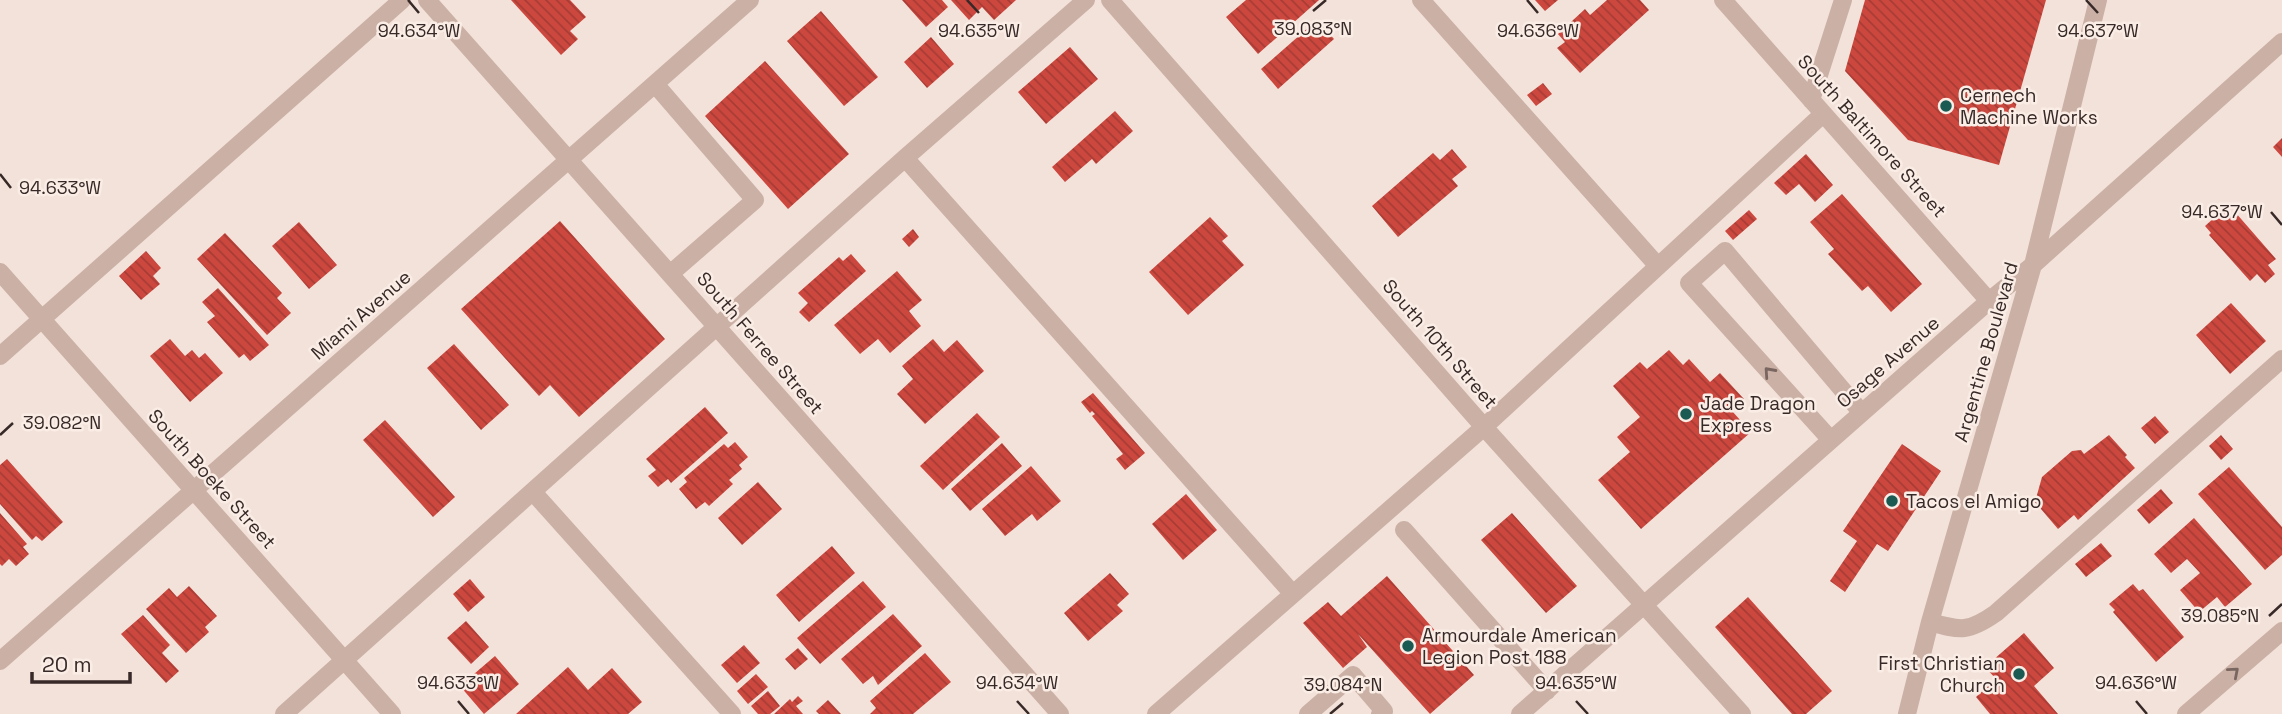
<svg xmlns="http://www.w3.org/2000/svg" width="2282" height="714" font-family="'Space Grotesk',sans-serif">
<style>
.building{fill:url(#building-back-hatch)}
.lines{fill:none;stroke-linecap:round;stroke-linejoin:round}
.minor{stroke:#cbb0a5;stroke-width:18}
.oneway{stroke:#7a6660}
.ticks{fill:none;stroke:#372927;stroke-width:2.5}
.poi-dot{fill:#1a5a53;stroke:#faede6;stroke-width:2.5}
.labels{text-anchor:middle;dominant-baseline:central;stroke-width:5;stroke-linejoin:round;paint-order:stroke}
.poi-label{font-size:19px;fill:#372927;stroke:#faede6;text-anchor:start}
.street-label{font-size:19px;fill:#372927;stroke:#faede6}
.ticks-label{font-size:18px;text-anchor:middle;fill:#372927;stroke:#faede6;stroke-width:5;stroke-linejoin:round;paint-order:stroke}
</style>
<defs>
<pattern id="building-back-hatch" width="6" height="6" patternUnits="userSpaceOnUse" patternTransform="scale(1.75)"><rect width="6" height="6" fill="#cc483f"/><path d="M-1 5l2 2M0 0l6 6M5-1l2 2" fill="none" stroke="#a63c35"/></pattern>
</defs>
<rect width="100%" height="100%" fill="#f3e2da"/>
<!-- building -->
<path class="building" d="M511,0H570L586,17L570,31L578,39L561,55Z
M902,0H942L948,7L926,27Z
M951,0H1016L994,20L982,7L969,20Z
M1246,0H1319L1258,54L1226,17Z
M1535,0H1558L1545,11Z
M1607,0H1640L1649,10L1580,73L1557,48L1565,42L1558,34L1585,9L1590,15Z
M1865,0H2046L1999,165L1908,140L1845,71Z
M821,11L878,77L844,106L787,41Z
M1317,20L1334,39L1278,89L1261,69Z
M931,37L954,64L927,88L904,62Z
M1070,47L1098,79L1046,124L1018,92Z
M765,61L849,154L788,209L705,116Z
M1543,83L1552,94L1536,106L1527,95Z
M1115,111L1133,131L1096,164L1092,159L1065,182L1052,167Z
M2282,138V157L2273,147Z
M1452,149L1467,167L1452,179L1458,186L1398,237L1372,206L1433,153L1440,160Z
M1806,154L1833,185L1815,202L1799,184L1786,195L1774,183Z
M1842,194L1922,284L1891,312L1868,286L1862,291L1828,254L1834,249L1810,222Z
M2225,208L2232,215L2235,212L2276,259L2268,265L2275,274L2265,283L2257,274L2250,281L2209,235L2211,233L2205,226Z
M1749,210L1757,219L1733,240L1725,231Z
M1210,217L1228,236L1222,241L1244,265L1188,315L1149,272Z
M560,221L665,339L579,417L550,385L539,396L461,309Z
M299,222L337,265L309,289L272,246Z
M913,229L919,237L909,247L902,239Z
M225,233L282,293L277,298L291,313L267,335L197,259Z
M146,251L161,268L153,276L160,284L141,300L119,276Z
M851,254L866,271L809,322L799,312L808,303L798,293L839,257L843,261Z
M897,271L922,300L909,311L921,326L890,353L878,339L860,354L834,325Z
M218,288L269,345L250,361L244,354L239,358L207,322L215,316L202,302Z
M2231,303L2266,341L2230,374L2196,335Z
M170,339L185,356L192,350L199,358L205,353L223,373L190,402L150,356Z
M933,339L944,352L957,340L984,371L925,424L897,394L913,379L902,366Z
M454,344L509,405L481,430L427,368Z
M1669,350L1683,365L1689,359L1710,382L1720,373L1744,399L1732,411L1751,432L1641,529L1598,480L1630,452L1617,437L1640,417L1613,386L1640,362L1647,369Z
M1093,393L1145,453L1125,470L1116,459L1123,454L1092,416L1095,414L1092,411L1090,413L1081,402Z
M705,407L728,433L671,483L668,479L658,487L648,476L656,470L646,459Z
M977,413L1000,437L943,490L920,466Z
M2155,416L2169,432L2155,444L2141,428Z
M385,420L455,497L433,517L363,440Z
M2109,435L2127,455L2125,457L2135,468L2078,520L2074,515L2058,529L2035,502L2042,477L2072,451L2081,450L2084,454Z
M2221,435L2233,449L2221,460L2209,446Z
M735,442L748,457L739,465L742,469L729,480L733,484L709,506L705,502L696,509L679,489L687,482L684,478L724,444L728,448Z
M1002,443L1022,466L970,511L951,489Z
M1902,444L1941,471L1888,551L1877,544L1845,592L1830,581L1857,541L1843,531Z
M7,459L63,522L42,541L36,536L32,540L0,504V465Z
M1031,466L1061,501L1037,521L1032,514L1005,536L982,509Z
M2229,467L2282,527V555L2265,570L2198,494Z
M758,482L782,509L742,545L718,518Z
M2161,489L2173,503L2149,524L2137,510Z
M1186,494L1217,530L1183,560L1152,524Z
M0,513L27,544L23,547L29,554L16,566L9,559L2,566L0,564Z
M1512,513L1577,586L1546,613L1481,540Z
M2194,518L2252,584L2225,607L2217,597L2199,612L2180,590L2200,573L2187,559L2171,573L2154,554Z
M2101,543L2112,556L2086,577L2075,564Z
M832,546L855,573L799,622L776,595Z
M1110,573L1129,594L1117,605L1123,611L1088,641L1064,613Z
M1387,576L1474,675L1430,714L1358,634L1367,647L1343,668L1303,623L1328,602L1341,616Z
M470,579L485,597L468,612L453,594Z
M863,581L886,607L820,664L797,638Z
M2133,584L2139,591L2143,589L2184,637L2156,662L2113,612L2115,610L2109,604Z
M189,586L217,616L205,627L209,632L186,653L146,609L169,588L177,597Z
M1748,597L1832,691L1806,714H1792L1715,627Z
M893,614L922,646L878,685L873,676L863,684L841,659Z
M143,615L170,645L162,653L179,671L166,683L121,634Z
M466,621L489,647L471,664L447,638Z
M2024,633L2054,668L2034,686L2058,714H1990L1976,697L1996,679L1985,667Z
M744,645L760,663L737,683L721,665Z
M798,648L808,659L795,670L785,659Z
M925,653L951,682L913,714H870L876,708L870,701Z
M495,656L519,684L484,714L460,686Z
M568,667L588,690L612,668L642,702L628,714H516Z
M756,674L768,687L748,704L737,691Z
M768,691L780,706L770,714H758L751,706Z
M798,696L803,701L796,706L803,714H774L790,699L792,702Z
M828,700L841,714H819L816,711Z"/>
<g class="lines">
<!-- minor -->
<path class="minor" d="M427,0L1060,714
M1110,0L1484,427L1742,714
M1421,0L1657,265
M1723,0L1989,301
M655,84L755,200L670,274
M1811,100L1843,0
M905,158L1293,594
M0,272L392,714
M0,356L402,0
M1831,440L1689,283L1725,251L1862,413
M533,492L732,714
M1404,530L1547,691
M1930,622C1961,631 1969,632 1996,613L2282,359
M0,661L750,0
M284,714L905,158L1086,0
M1156,714L1484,427L1823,114
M1308,714L1353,675L1384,711L1380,714
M1520,714L1989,301L2033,265L2282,42
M1907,714L1930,622L2033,265L2098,0
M2186,714L2282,631"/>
</g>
<!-- one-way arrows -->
<defs><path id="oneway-chevron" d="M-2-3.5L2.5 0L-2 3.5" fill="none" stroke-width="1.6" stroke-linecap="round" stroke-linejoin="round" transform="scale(1.75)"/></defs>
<g class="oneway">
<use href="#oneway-chevron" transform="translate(1769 372) rotate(-132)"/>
<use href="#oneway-chevron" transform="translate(2234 672) rotate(-41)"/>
</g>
<!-- ticks -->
<path class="ticks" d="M408,0L419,13M967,0L979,13M1527,0L1538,13M2086,0L2098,13M1313,11L1326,0M0,174L11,188M2271,212L2282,225M0,435L13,423M2269,616L2282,604M458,701L469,714M1017,701L1029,714M1576,701L1588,714M2136,701L2147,714M1330,714L1343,703"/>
<!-- markers -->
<g class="poi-dot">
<circle cx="1946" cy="106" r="7"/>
<circle cx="1686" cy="414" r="7"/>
<circle cx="1892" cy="501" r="7"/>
<circle cx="1408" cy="646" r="7"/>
<circle cx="2019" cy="674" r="7"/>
</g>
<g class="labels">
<!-- poi labels -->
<g class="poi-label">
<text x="1960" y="95">Cernech<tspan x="1960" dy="22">Machine Works</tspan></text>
<text x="1700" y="403">Jade Dragon<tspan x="1700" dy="22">Express</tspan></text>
<text x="1906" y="501">Tacos el Amigo</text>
<text x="1422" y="635">Armourdale American<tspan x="1422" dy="22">Legion Post 188</tspan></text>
<text x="2005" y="663" text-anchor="end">First Christian<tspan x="2005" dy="22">Church</tspan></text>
</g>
<!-- street labels -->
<g class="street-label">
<text transform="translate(1872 136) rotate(48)">South Baltimore Street</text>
<text transform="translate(361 315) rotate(-41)">Miami Avenue</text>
<text transform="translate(760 343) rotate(49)">South Ferree Street</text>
<text transform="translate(1440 344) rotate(49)">South 10th Street</text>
<text transform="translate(1986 352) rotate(-74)">Argentine Boulevard</text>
<text transform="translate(1888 362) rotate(-41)">Osage Avenue</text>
<text transform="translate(212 479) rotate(48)">South Boeke Street</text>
</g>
</g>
<g class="ticks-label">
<text x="1313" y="35">39.083°N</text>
<text x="419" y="37">94.634°W</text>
<text x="979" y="37">94.635°W</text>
<text x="1538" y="37">94.636°W</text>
<text x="2098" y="37">94.637°W</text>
<text x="60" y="194">94.633°W</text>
<text x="2222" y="218">94.637°W</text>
<text x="62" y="429">39.082°N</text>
<text x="2220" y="622">39.085°N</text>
<text x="458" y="689">94.633°W</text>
<text x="1017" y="689">94.634°W</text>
<text x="1576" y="689">94.635°W</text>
<text x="2136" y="689">94.636°W</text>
<text x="1343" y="691">39.084°N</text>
</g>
<!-- scale -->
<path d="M32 672v10h98v-10" fill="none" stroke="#372927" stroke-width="3.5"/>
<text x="42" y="672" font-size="21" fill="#372927" stroke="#faede6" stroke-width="5" paint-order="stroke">20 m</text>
</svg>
